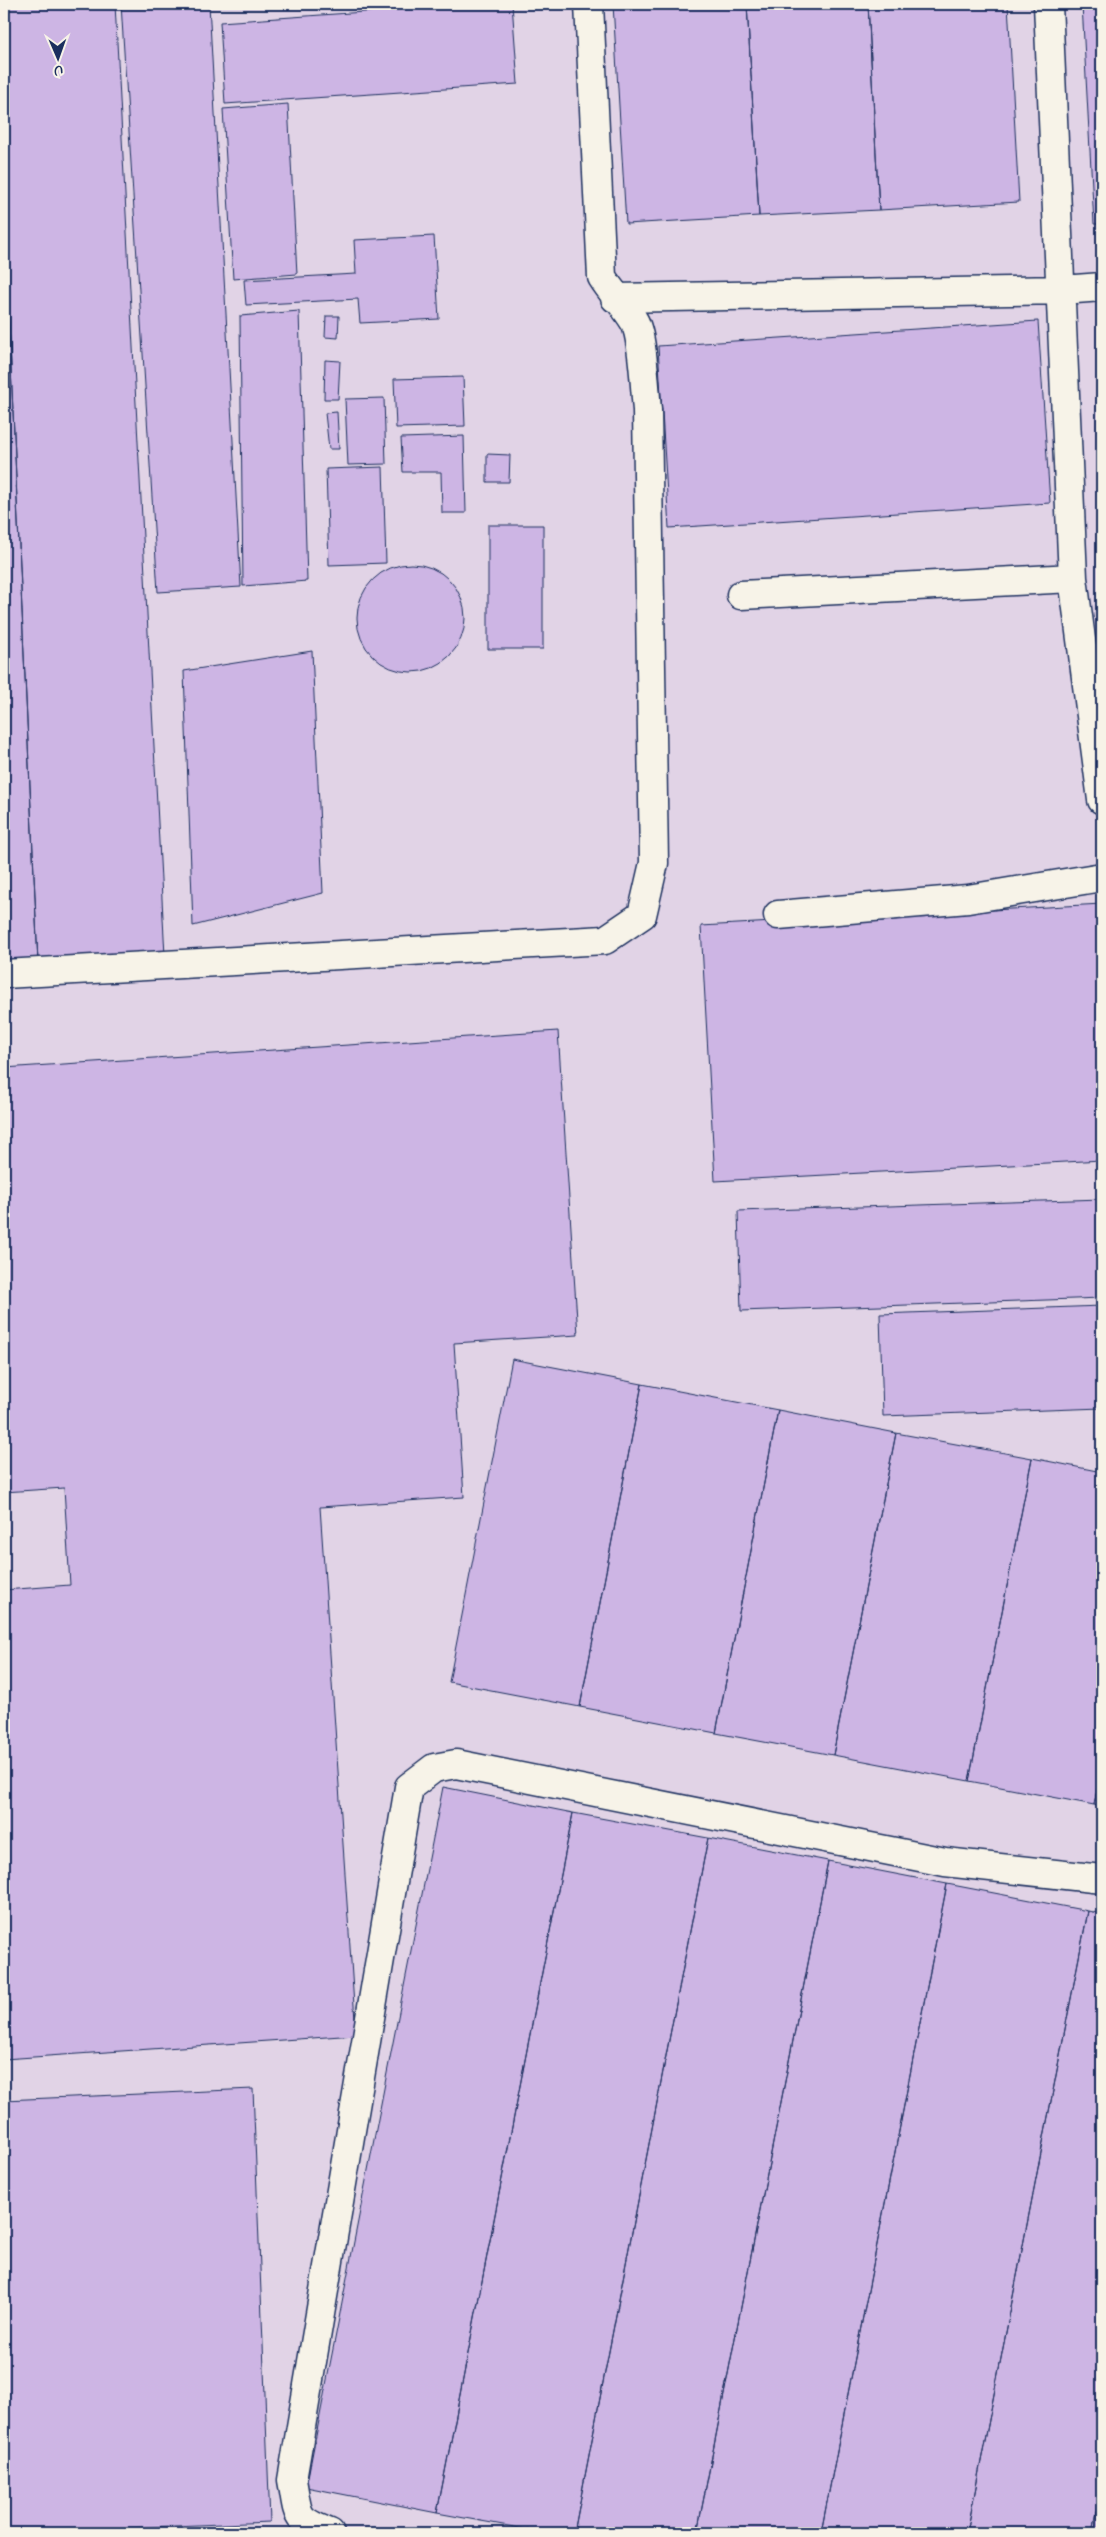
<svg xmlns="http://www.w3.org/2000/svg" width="1106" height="2537" font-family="Mynerve,sans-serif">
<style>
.built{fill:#e1d3e6}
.building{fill:#cdb5e4;stroke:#1b2f5e}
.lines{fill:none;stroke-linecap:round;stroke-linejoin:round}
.minor-casing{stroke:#1b2f5e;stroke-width:31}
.minor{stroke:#f7f3e8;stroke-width:28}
</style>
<rect width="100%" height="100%" fill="#eae0e7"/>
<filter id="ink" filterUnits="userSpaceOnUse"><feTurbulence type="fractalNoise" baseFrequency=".02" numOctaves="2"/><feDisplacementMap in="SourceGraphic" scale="10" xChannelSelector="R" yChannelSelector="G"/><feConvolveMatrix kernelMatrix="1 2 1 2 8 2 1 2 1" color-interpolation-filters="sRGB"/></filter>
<g filter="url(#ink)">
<!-- built -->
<path class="built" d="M4,4H1102V2533H4Z"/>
<!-- building -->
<path class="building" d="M4,4H115L165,956L38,963L4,213Z
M121,4H209L241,587L158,592Z
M480,4H512L518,84L225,104L220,22Z
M613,4H747L759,216L626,224Z
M747,4H868L879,210L759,216Z
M868,4H1008L1019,202L879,210Z
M1082,4H1102V224H1094Z
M288,104L297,274L233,279L223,109Z
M4,213L38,963L4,960Z
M434,236L439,319L360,323L358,299L246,305L244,280L356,274L354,240Z
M299,311L307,581L243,586L240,316Z
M326,316H339L338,338L325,337Z
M1038,321L1050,503L669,528L658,346Z
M325,360L340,361L338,399H324Z
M463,377L465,426L396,428L394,379Z
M384,398L386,464L348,465L345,399Z
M337,412L339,449H329L325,413Z
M464,436L466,513H442L441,472H403L401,438Z
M487,454L510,455L509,482H487Z
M383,467L386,563L329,565L326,469Z
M488,525H543V649H488Z
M357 618a54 54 0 1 1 108 0a54 54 0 1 1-108 0Z
M312,651L323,893L193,926L184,671Z
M1102,904V1160L715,1181L701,926Z
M558,1031L578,1335L454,1343L464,1497L320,1507L356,2035L4,2059V1590L70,1585L64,1488L4,1492V1068Z
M1102,1199V1298L741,1311L738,1211Z
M1102,1306V1408L883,1416L880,1314Z
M512,1359L642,1384L580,1707L449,1682Z
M642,1384L778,1410L716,1733L580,1707Z
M778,1410L896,1433L833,1755L716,1733Z
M896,1433L1032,1458L969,1781L833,1755Z
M1032,1458L1102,1472V1765L1094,1805L969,1781Z
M1102,1765V1807L1094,1805Z
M443,1787L573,1813L437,2513L306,2487Z
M573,1813L708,1838L574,2533H547L437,2513Z
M708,1838L828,1861L697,2533H574Z
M828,1861L947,1884L821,2533H697Z
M947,1884L1088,1911L967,2533H821Z
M1088,1911L1102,1914V2481L1092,2533H967Z
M253,2089L270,2522L4,2533V2100Z
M1102,2481V2533H1092Z"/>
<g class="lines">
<defs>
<path id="minor" d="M1048,4L1073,578L1102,800
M615,298L1062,290L1102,287
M741,595L1073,578
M778,915L968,899L1102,877
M4,974L605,940L642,915L654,863L647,410C645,392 643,335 634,321C625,306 612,293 602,277L589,4
M330,2533C293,2518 299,2517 292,2480L409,1787L434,1768L456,1764L945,1862L1102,1879"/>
</defs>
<!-- minor casing -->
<use href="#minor" class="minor-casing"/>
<!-- minor -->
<use href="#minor" class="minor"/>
</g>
</g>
<!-- margin -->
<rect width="1106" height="2537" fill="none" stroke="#f7f3e8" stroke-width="20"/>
<rect x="10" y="10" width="1086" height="2517" fill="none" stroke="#1b2f5e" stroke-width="2" filter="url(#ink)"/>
<!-- north arrow -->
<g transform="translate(58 58) rotate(178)" stroke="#f7f3e8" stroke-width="4" paint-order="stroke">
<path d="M0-4L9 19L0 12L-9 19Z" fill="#1b2f5e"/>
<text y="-8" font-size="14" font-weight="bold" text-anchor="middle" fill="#1b2f5e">U</text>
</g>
</svg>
